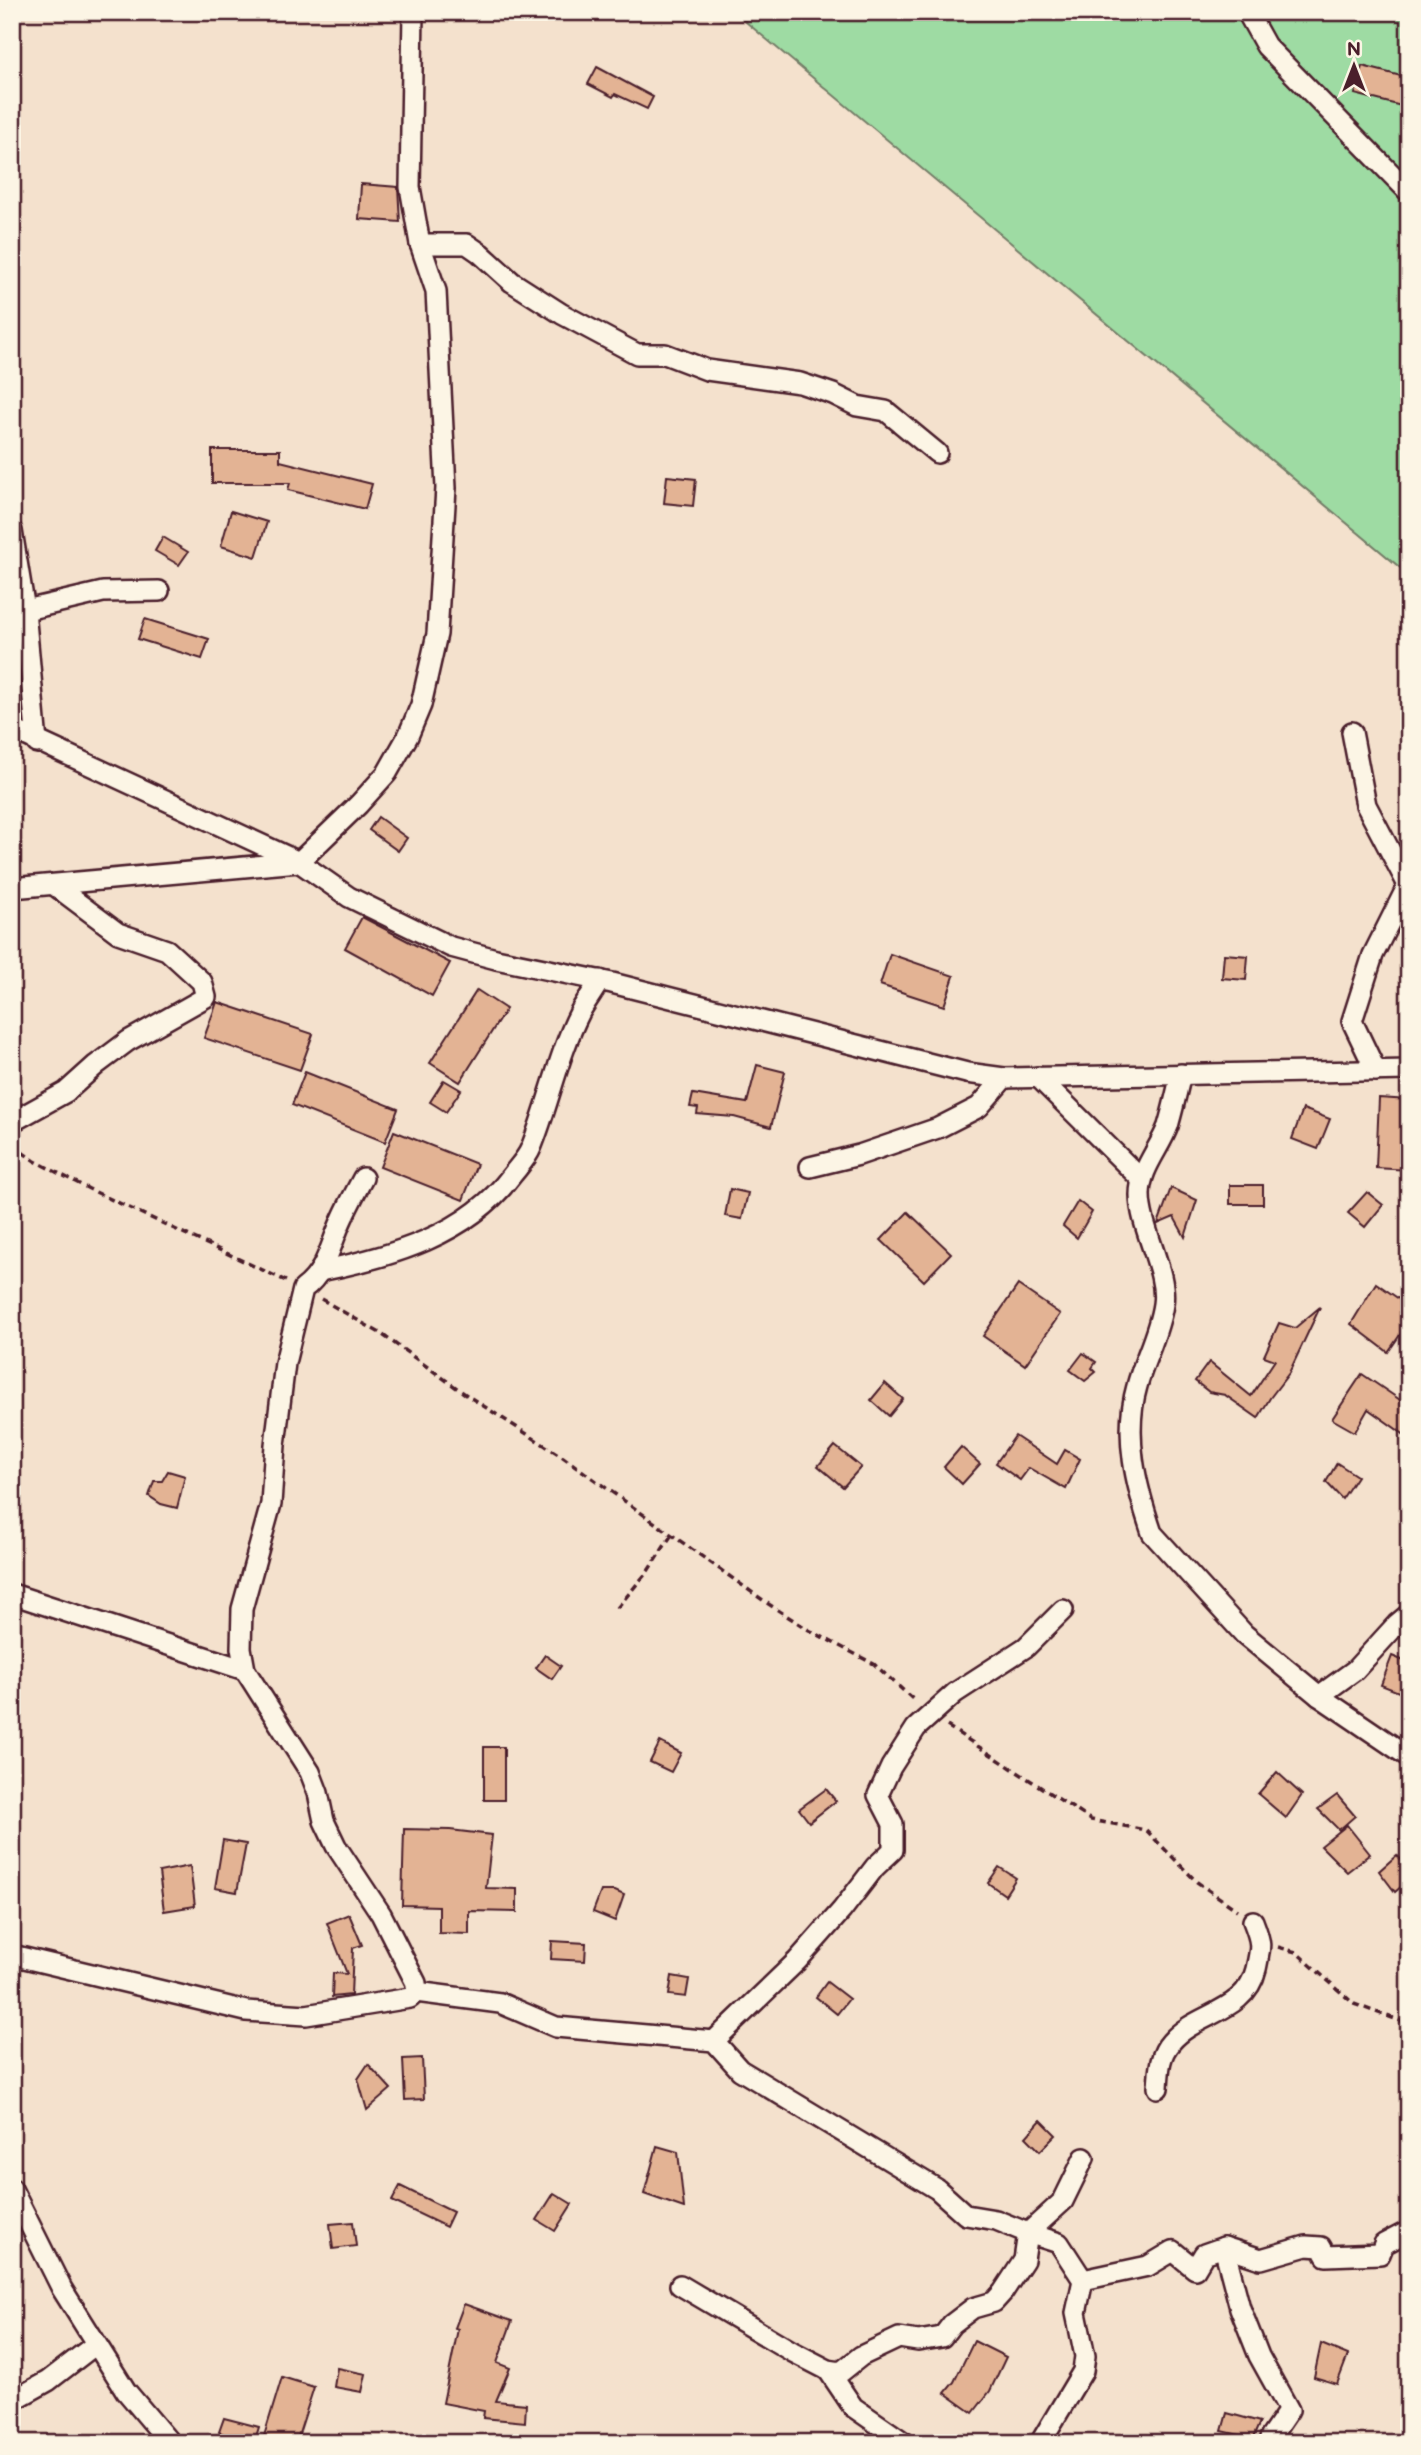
<svg xmlns="http://www.w3.org/2000/svg" width="1421" height="2455" font-family="'Balsamiq Sans',sans-serif">
<style>
.green{fill:#9edba3;stroke:#747d67;stroke-width:2}
.building{fill:#e3b394;stroke:#4a1f2b;stroke-width:2}
.lines{fill:none;stroke-linecap:round;stroke-linejoin:round}
.minor-casing{stroke:#4a1f2b;stroke-width:24}
.path{stroke:#4a1f2b;stroke-width:3.5;stroke-dasharray:7 5;stroke-linecap:butt}
.minor{stroke:#fcf5e5;stroke-width:19}
</style>
<rect width="100%" height="100%" fill="#f4e1cd"/>
<filter id="ink" filterUnits="userSpaceOnUse"><feTurbulence type="fractalNoise" baseFrequency=".0143" numOctaves="2"/><feDisplacementMap in="SourceGraphic" scale="14" xChannelSelector="R" yChannelSelector="G"/><feConvolveMatrix kernelMatrix="1 2 1 2 8 2 1 2 1" color-interpolation-filters="sRGB"/></filter>
<g filter="url(#ink)">
<polygon class="green" points="734,12 1409,12 1409,575"/>
<g class="building">
<polygon points="1362,66 1409,78 1409,108 1355,94"/>
<polygon points="597,67 653,97 647,109 615,94 613,97 588,84"/>
<polygon points="361,184 398,187 400,222 359,219"/>
<polygon points="212,450 280,450 280,461 372,484 365,509 288,490 290,483 212,483"/>
<polygon points="667,476 696,479 693,506 664,503"/>
<polygon points="231,511 267,522 256,557 221,546"/>
<polygon points="163,537 188,552 179,565 155,551"/>
<polygon points="145,619 209,639 202,659 138,639"/>
<polygon points="378,817 407,838 398,851 369,830"/>
<polygon points="362,917 450,963 432,996 345,948"/>
<polygon points="890,954 954,976 944,1006 880,985"/>
<polygon points="1224,954 1248,956 1246,980 1222,978"/>
<polygon points="477,990 506,1009 460,1082 430,1063"/>
<polygon points="217,1002 313,1034 300,1070 204,1038"/>
<polygon points="757,1065 785,1072 771,1127 734,1117 697,1114 698,1108 690,1107 693,1094 747,1103"/>
<polygon points="305,1072 398,1109 385,1142 292,1105"/>
<polygon points="444,1080 461,1090 446,1112 430,1102"/>
<polygon points="1379,1098 1409,1100 1409,1170 1376,1168"/>
<polygon points="1303,1109 1330,1119 1318,1149 1292,1139"/>
<polygon points="394,1131 477,1164 463,1200 380,1167"/>
<rect x="1230" y="1185" width="33" height="19"/>
<polygon points="1171,1188 1197,1200 1185,1237 1174,1217 1158,1224"/>
<polygon points="730,1189 748,1193 742,1219 725,1216"/>
<polygon points="1367,1192 1383,1205 1365,1227 1348,1213"/>
<polygon points="1078,1201 1092,1212 1077,1238 1063,1226"/>
<polygon points="908,1212 951,1253 924,1281 881,1240"/>
<polygon points="1376,1283 1409,1306 1409,1322 1388,1352 1351,1324"/>
<polygon points="1018,1285 1060,1314 1025,1365 983,1336"/>
<polygon points="1320,1307 1289,1373 1270,1398 1258,1418 1225,1395 1209,1392 1195,1381 1209,1362 1251,1396 1275,1360 1264,1356 1279,1323 1295,1328"/>
<polygon points="1083,1353 1096,1362 1092,1368 1096,1372 1085,1381 1070,1370"/>
<polygon points="1362,1374 1409,1406 1409,1438 1368,1409 1355,1432 1332,1419"/>
<polygon points="885,1383 903,1399 889,1416 871,1400"/>
<polygon points="1015,1436 1057,1464 1065,1450 1080,1459 1066,1489 1029,1468 1020,1480 996,1463"/>
<polygon points="835,1446 861,1467 843,1487 818,1466"/>
<polygon points="961,1447 980,1464 962,1484 944,1467"/>
<polygon points="1337,1463 1357,1476 1342,1499 1326,1482"/>
<polygon points="168,1471 185,1476 177,1508 161,1504 149,1496 154,1481 162,1481"/>
<polygon points="545,1655 561,1666 552,1679 536,1668"/>
<polygon points="1392,1656 1409,1663 1409,1696 1381,1685"/>
<polygon points="660,1742 681,1753 671,1772 650,1762"/>
<rect x="484" y="1747" width="20" height="53"/>
<polygon points="1277,1772 1302,1795 1286,1818 1258,1794"/>
<polygon points="826,1789 836,1801 809,1822 799,1809"/>
<polygon points="1337,1795 1355,1816 1339,1830 1318,1809"/>
<polygon points="1347,1825 1370,1854 1347,1872 1321,1846"/>
<polygon points="404,1829 450,1830 492,1835 486,1888 517,1889 517,1912 469,1911 469,1934 439,1933 439,1906 402,1905"/>
<polygon points="223,1840 246,1844 237,1892 215,1888"/>
<polygon points="1397,1855 1409,1869 1409,1880 1395,1892 1379,1871"/>
<polygon points="190,1866 195,1906 164,1911 159,1872"/>
<polygon points="999,1867 1016,1878 1005,1895 988,1883"/>
<polygon points="601,1891 615,1891 624,1895 615,1921 593,1912"/>
<polygon points="349,1914 362,1945 353,1948 351,1995 332,1997 333,1973 347,1974 327,1923"/>
<polygon points="552,1941 586,1943 585,1961 551,1959"/>
<polygon points="672,1976 689,1979 686,1997 669,1995"/>
<polygon points="827,1982 849,1999 837,2014 816,1997"/>
<polygon points="422,2058 424,2099 405,2100 403,2059"/>
<polygon points="368,2064 391,2089 367,2110 358,2079"/>
<polygon points="1041,2120 1056,2135 1040,2151 1026,2137"/>
<polygon points="657,2146 678,2152 684,2208 644,2194"/>
<polygon points="400,2186 453,2212 446,2227 392,2201"/>
<polygon points="554,2193 572,2204 555,2231 537,2220"/>
<polygon points="353,2222 356,2246 333,2249 330,2224"/>
<polygon points="464,2304 512,2321 497,2363 510,2368 496,2401 526,2404 525,2422 483,2418 484,2411 443,2403 458,2329 455,2328"/>
<polygon points="974,2341 1006,2357 990,2391 973,2413 945,2393 954,2382"/>
<polygon points="1321,2344 1348,2355 1337,2384 1314,2377"/>
<polygon points="337,2368 366,2374 362,2392 334,2387"/>
<polygon points="282,2377 314,2387 296,2443 284,2443 264,2436"/>
<polygon points="1227,2413 1260,2422 1253,2438 1222,2431"/>
<polygon points="224,2418 259,2427 254,2443 245,2443 219,2432"/>
</g>
<g class="lines">
<g class="minor-casing">
<g id="minor">
<polyline points="1247,12 1266,46 1409,192"/>
<polyline points="420,244 467,244 480,253 512,282 562,314 637,354 665,354 707,370 800,383 833,394 857,406 886,411 937,453"/>
<polyline points="12,531 25,610 37,743"/>
<polyline points="13,613 103,592 159,591"/>
<polyline points="12,729 299,862 349,897 451,947 496,959 612,983 967,1073 1004,1078 1409,1070"/>
<polyline points="1352,732 1366,805 1408,885 1373,955 1352,1021 1376,1071"/>
<polyline points="12,888 299,862 359,804 387,773 408,736 421,705 437,634 446,488 436,291 420,244 410,187 413,12"/>
<path d="M 1181,1074 C 1177,1091 1173,1109 1168,1126 C 1159,1150 1140,1169 1140,1195 C 1140,1229 1168,1272 1163,1304 C 1159,1333 1144,1359 1137,1386 C 1123,1435 1136,1486 1152,1533 L 1244,1634 L 1319,1696 L 1409,1757"/>
<polyline points="1038,1077 1141,1179"/>
<polyline points="12,1122 66,1092 96,1065 128,1041 206,997 202,982 167,950 118,933 54,885"/>
<polyline points="810,1167 859,1155 938,1128 979,1107 1004,1078"/>
<path d="M 320,1271 C 391,1257 468,1235 512,1175 C 519,1166 527,1158 531,1148 C 549,1104 558,1055 580,1012 C 586,1001 594,991 600,980"/>
<polyline points="12,1594 245,1670"/>
<polyline points="1319,1696 1355,1670 1397,1624 1409,1614"/>
<path d="M 12,1955 L 246,2011 L 306,2015 L 410,1998 L 416,1992 L 416,1983 L 381,1914 L 336,1846 L 324,1821 L 318,1793 L 310,1772 L 245,1670 L 241,1648 L 242,1609 L 271,1504 L 275,1445 L 285,1363 L 303,1289 C 327,1272 331,1242 343,1217 C 349,1204 356,1191 363,1178"/>
<polyline points="416,1992 500,2003 556,2027 714,2041 740,2070 937,2189 966,2215 996,2220 1028,2233 1063,2201 1084,2158"/>
<polyline points="714,2041 797,1961 842,1910 875,1867 893,1850 893,1824 878,1795 891,1767 916,1728 955,1693 1026,1647 1063,1610"/>
<path d="M 1158,2088 C 1159,2072 1159,2055 1171,2042 C 1196,2012 1246,2013 1256,1969 C 1261,1946 1262,1944 1253,1921"/>
<polyline points="12,2189 62,2289 126,2391 170,2443"/>
<polyline points="1224,2247 1261,2259 1306,2246 1321,2247 1326,2256 1380,2254 1384,2244 1409,2231"/>
<polyline points="1083,2280 1148,2266 1173,2251 1195,2269 1204,2254 1224,2247 1240,2308 1259,2356 1289,2410 1270,2438 1270,2443"/>
<polyline points="680,2285 793,2352 828,2370 841,2372 861,2356 899,2338 918,2341 942,2337 952,2324 973,2308 994,2302 1003,2292 1024,2260 1028,2233 1059,2243 1083,2280 1076,2313 1085,2356 1083,2371 1040,2443"/>
<polyline points="828,2370 853,2407 905,2443"/>
<polyline points="12,2401 48,2381 96,2344"/>
</g>
</g>
<g class="path">
<polyline points="12,1145 35,1161 89,1189 286,1281"/>
<polyline points="321,1299 380,1333 468,1396 563,1457 767,1603 809,1630 874,1664 916,1702"/>
<polyline points="617,1608 648,1571 671,1536"/>
<polyline points="947,1726 1091,1820 1146,1830 1197,1882 1237,1910"/>
<polyline points="1278,1947 1296,1952 1354,2004 1409,2024"/>
</g>
<use href="#minor" class="minor"/>
</g>
</g>
<rect width="1421" height="2455" fill="none" stroke="#fcf5e5" stroke-width="42"/>
<rect x="21" y="21" width="1379" height="2413" fill="none" stroke="#4a1f2b" stroke-width="2.5" filter="url(#ink)"/>
<g transform="translate(1354 66)" stroke="#fcf5e5" stroke-width="5" paint-order="stroke">
<path d="M0-5L12 26L0 18L-12 26Z" fill="#4a1f2b"/>
<text y="-10" font-size="19" font-weight="bold" text-anchor="middle" fill="#4a1f2b">N</text>
</g>
</svg>
